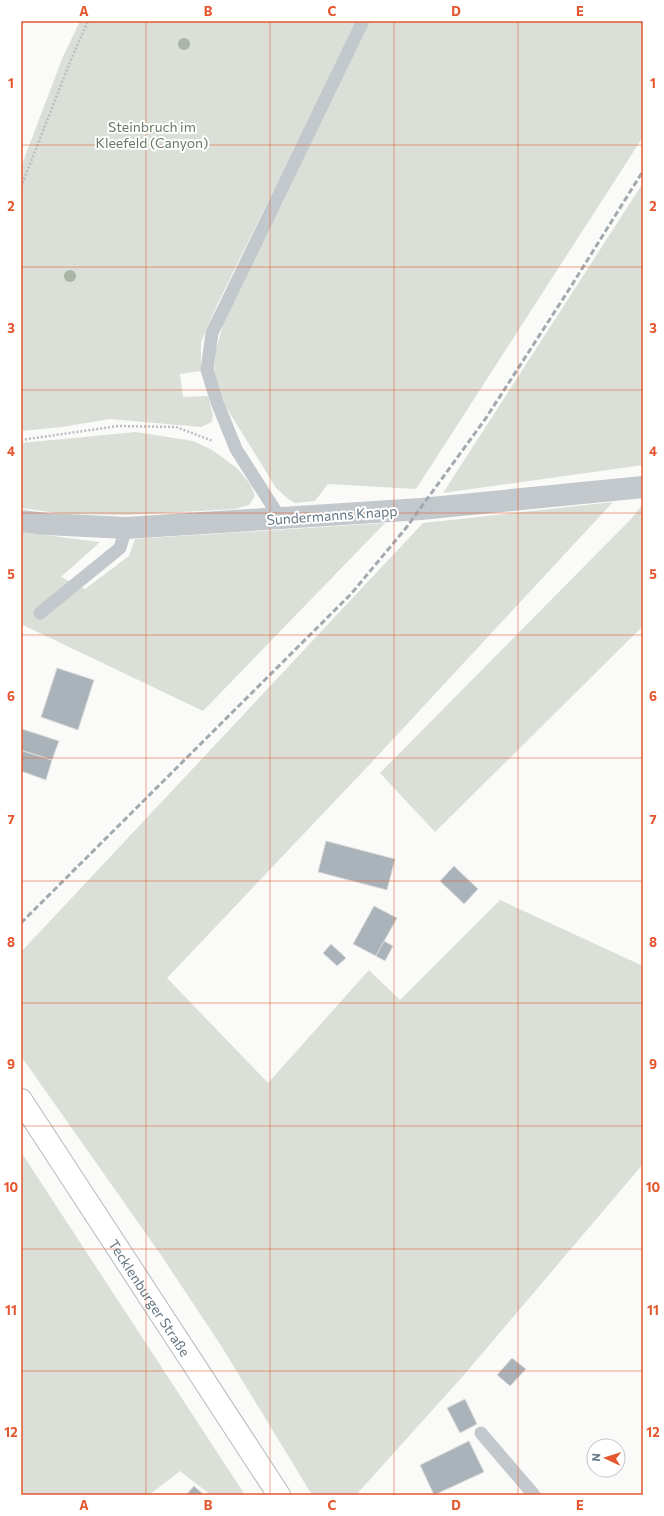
<svg xmlns="http://www.w3.org/2000/svg" width="664" height="1516" font-family="Commissioner,sans-serif">
<style>
.green{fill:#dadfd7}
.building{fill:#aab3b9;stroke:#dcdcda}
.lines{fill:none;stroke-linecap:round;stroke-linejoin:round}
.secondary-casing{stroke:#b3babf;stroke-width:24}
.path{stroke:#bbbfc2;stroke-width:2.5;stroke-dasharray:2 2;stroke-linecap:butt}
.lane{stroke:#c3c8cc;stroke-width:13}
.street{stroke:#c3c8cc;stroke-width:22}
.secondary{stroke:#fff;stroke-width:22}
.rail{stroke:#a2aab0;stroke-width:3;stroke-dasharray:6 3;stroke-linecap:butt}
.tree{fill:#aab4a7}
.grid{fill:none;stroke:#e4572e;stroke-width:1;stroke-opacity:0.55}
.labels{text-anchor:middle;dominant-baseline:central;stroke-width:4;stroke-linejoin:round;paint-order:stroke}
.park-label{font-size:14px;fill:#687a64;stroke:#fff}
.street-label{font-size:14px;fill:#657683;stroke:#fff}
.neatline{fill:none;stroke:#e4572e;stroke-width:1.5}
.grid-label{font-size:13px;text-anchor:middle;font-weight:bold;fill:#e4572e}
</style>
<rect width="100%" height="100%" fill="#fafaf8"/>
<g class="green">
<polygon points="80,21 357,21 218,303 201,342 201,371 180,374 183,397 208,396 213,415 212,422 201,427 110,419 62,427 21,431 21,167 62,59"/>
<polygon points="367,21 643,21 643,137 416,489 328,484 315,501 295,503 288,499 276,488 226,407 214,373 216,350 224,321"/>
<polygon points="643,183 643,465 443,493"/>
<polygon points="136,432 193,441 212,450 237,468 250,484 255,496 249,505 235,509 129,515 64,514 21,508 21,443"/>
<polygon points="613,502 371,763 167,978 268,1083 369,970 400,1000 500,900 643,966 643,1164 463,1376 356,1495 312,1495 220,1344 161,1255 21,1056 21,952 423,523"/>
<polygon points="643,504 643,626 435,832 380,773 631,519"/>
<polygon points="385,523 203,711 21,624 21,532 100,542 61,577 85,589 129,556 135,539"/>
<polygon points="21,1152 245,1495 211,1495 180,1471 149,1495 21,1495"/>
</g>
<g class="building">
<polygon points="57,668 94,680 78,730 41,717"/>
<polygon points="22,729 59,741 52,760 21,750"/>
<polygon points="23,751 52,760 46,780 21,771 21,755"/>
<polygon points="326,841 395,859 387,890 318,872"/>
<polygon points="454,866 478,889 464,904 440,881"/>
<polygon points="374,906 397,918 376,956 353,944"/>
<polygon points="384,941 393,946 385,961 376,956"/>
<polygon points="331,944 346,958 337,966 323,953"/>
<polygon points="512,1358 526,1369 510,1386 497,1375"/>
<polygon points="465,1399 477,1424 460,1433 447,1408"/>
<polygon points="469,1441 484,1472 434,1495 420,1465"/>
<polygon points="194,1486 204,1495 186,1495"/>
</g>
<g class="lines">
<g class="secondary-casing">
<g id="secondary">
<path id="s1" d="M 21,1100 L 279,1495"/>
</g>
</g>
<g class="path">
<polyline points="21,187 70,62 88,21"/>
<polyline points="21,440 118,426 176,427 213,441"/>
</g>
<g class="lane">
<polyline points="280,518 236,449 217,402 207,370 212,333 363,21"/>
<polyline points="40,613 120,548 126,528"/>
<polyline points="481,1433 534,1495"/>
</g>
<polyline class="street" points="21,521 46,524 126,528 421,509 643,487"/>
<use href="#secondary" class="secondary"/>
<polyline class="rail" points="21,923 351,594 406,528 486,418 570,288 643,171"/>
</g>
<g class="tree">
<circle cx="184" cy="44" r="6"/>
<circle cx="70" cy="276" r="6"/>
</g>
<path class="grid" d="M 146,21 L 146,1495M 270,21 L 270,1495M 394,21 L 394,1495M 518,21 L 518,1495M 21,145 L 643,145M 21,267 L 643,267M 21,390 L 643,390M 21,513 L 643,513M 21,635 L 643,635M 21,758 L 643,758M 21,881 L 643,881M 21,1003 L 643,1003M 21,1126 L 643,1126M 21,1249 L 643,1249M 21,1371 L 643,1371"/>
<g class="labels">
<g class="park-label">
<text x="152" y="126">Steinbruch im<tspan x="152" dy="16">Kleefeld (Canyon)</tspan></text>
</g>
<g class="street-label">
<text transform="translate(332 515) rotate(-4)">Sundermanns Knapp</text>
<text stroke="none"><textPath href="#s1" startOffset="236">Tecklenburger Straße</textPath></text>
</g>
</g>
<rect width="664" height="1516" fill="none" stroke="#ffffff" stroke-width="44"/>
<g transform="translate(606 1458) rotate(274)"><circle r="19" fill="#ffffff" stroke="#c1c8cd"/>
<path d="M0-3L7 15L0 10L-7 15Z" fill="#e4572e"/>
<text y="-6" font-size="11" font-weight="bold" text-anchor="middle" fill="#657683">N</text>
</g>
<rect x="22" y="22" width="620" height="1472" class="neatline"/>
<g class="grid-label">
<text x="84" y="16">A</text>
<text x="208" y="16">B</text>
<text x="332" y="16">C</text>
<text x="456" y="16">D</text>
<text x="580" y="16">E</text>
<text x="11" y="88">1</text>
<text x="653" y="88">1</text>
<text x="11" y="211">2</text>
<text x="653" y="211">2</text>
<text x="11" y="333">3</text>
<text x="653" y="333">3</text>
<text x="11" y="456">4</text>
<text x="653" y="456">4</text>
<text x="11" y="579">5</text>
<text x="653" y="579">5</text>
<text x="11" y="701">6</text>
<text x="653" y="701">6</text>
<text x="11" y="824">7</text>
<text x="653" y="824">7</text>
<text x="11" y="947">8</text>
<text x="653" y="947">8</text>
<text x="11" y="1069">9</text>
<text x="653" y="1069">9</text>
<text x="11" y="1192">10</text>
<text x="653" y="1192">10</text>
<text x="11" y="1315">11</text>
<text x="653" y="1315">11</text>
<text x="11" y="1437">12</text>
<text x="653" y="1437">12</text>
<text x="84" y="1510">A</text>
<text x="208" y="1510">B</text>
<text x="332" y="1510">C</text>
<text x="456" y="1510">D</text>
<text x="580" y="1510">E</text>
</g>
</svg>
